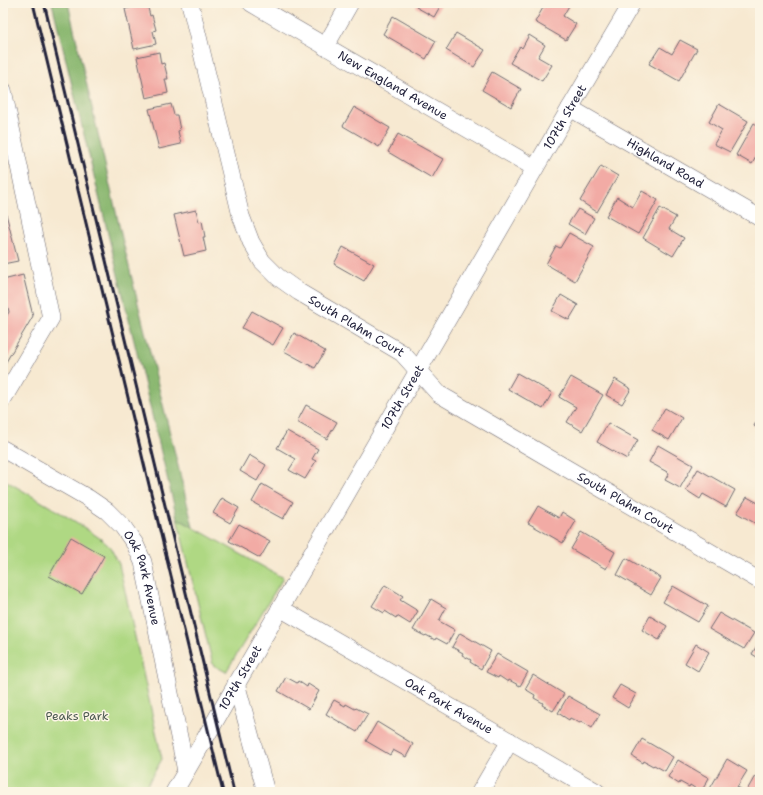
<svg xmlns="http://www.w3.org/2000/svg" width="763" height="795" font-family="'Shantell Sans',sans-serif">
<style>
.green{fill:#afd883;stroke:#687d5f}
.forest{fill:#8bb871;stroke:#566d56}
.building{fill:#f2aba5}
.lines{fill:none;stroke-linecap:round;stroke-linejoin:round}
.minor-casing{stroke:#6d6870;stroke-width:18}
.minor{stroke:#fff;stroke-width:17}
.rail{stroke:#22223b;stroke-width:3}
.labels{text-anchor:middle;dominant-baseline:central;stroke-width:3;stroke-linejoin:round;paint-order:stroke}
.street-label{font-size:12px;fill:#22223b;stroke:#fcf5e5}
.park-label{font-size:12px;fill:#4c5951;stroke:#fcf5e5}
</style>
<rect width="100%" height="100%" fill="#fcf5e5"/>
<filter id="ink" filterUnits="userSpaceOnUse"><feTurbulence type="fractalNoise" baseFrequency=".025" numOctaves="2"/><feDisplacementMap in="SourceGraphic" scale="8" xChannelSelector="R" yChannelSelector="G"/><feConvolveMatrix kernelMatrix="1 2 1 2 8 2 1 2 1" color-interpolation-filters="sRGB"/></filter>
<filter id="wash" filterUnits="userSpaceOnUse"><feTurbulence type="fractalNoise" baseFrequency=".012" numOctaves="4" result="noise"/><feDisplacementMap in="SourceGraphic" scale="16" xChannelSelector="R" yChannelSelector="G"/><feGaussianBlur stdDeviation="0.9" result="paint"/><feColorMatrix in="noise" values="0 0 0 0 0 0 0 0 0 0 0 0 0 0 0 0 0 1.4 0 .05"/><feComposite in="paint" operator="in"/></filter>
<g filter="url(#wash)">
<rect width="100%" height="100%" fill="#f7e9d1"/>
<g class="green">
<polygon points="3,479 76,522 101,539 110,547 119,564 162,759 143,792 3,792"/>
<polygon points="177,518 283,578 226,672 213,665"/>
</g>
<polygon class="forest" points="52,3 68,3 122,238 193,527 177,518"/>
<g id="blocks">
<g class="building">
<polygon points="418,3 442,3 434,17 416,7"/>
<polygon points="548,3 568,3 570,4 563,16 576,24 566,40 535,22 544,6 546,7"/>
<polygon points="147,4 150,16 152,15 156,30 153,31 156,44 134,49 125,9"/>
<polygon points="393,16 436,41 426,59 383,34"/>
<polygon points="456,33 485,50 474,67 446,50"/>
<polygon points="529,35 545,45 538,57 552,65 542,81 510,63 520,46 522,48"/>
<polygon points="680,40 697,49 679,81 649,64 660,47 672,54"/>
<polygon points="159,52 161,64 164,63 168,79 165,79 168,93 146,98 137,57"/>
<polygon points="492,72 521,89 511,107 482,90"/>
<polygon points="171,104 174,115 177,115 180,130 178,131 181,144 159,149 149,109"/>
<polygon points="719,104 748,121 730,152 714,144 722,130 709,122"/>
<polygon points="354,107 390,128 379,147 343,126"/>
<polygon points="754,123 760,127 760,150 752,164 736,155"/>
<polygon points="398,134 443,159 432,178 388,152"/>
<polygon points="601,166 618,176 597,212 580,201"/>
<polygon points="642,191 658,200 638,234 606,216 617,197 633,207"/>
<polygon points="3,202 18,261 3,264"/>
<polygon points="660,208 676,217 669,229 684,238 673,256 643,238"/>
<polygon points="578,209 594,218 585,234 568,224"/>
<polygon points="196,210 199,222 202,221 205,237 203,237 206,251 184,256 174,215"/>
<polygon points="569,233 594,247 575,281 546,264 556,246 560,248"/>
<polygon points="343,247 374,264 364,281 334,264"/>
<polygon points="23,275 33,316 3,367 3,322 9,312 7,303 3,304 3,280"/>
<polygon points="561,295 578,305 569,320 552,311"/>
<polygon points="252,311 283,328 273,345 242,328"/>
<polygon points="294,333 325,351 315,368 284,351"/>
<polygon points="517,373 552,393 543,409 508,389"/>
<polygon points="571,377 603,395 582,431 567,422 576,407 559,397"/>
<polygon points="615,379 631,389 622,404 606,395"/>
<polygon points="306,405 337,422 327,439 297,422"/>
<polygon points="665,408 682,418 669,440 652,430"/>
<polygon points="760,415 760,430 754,426"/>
<polygon points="608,423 638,440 627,459 597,442"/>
<polygon points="287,431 318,449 312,459 316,461 305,479 289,470 296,459 277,448"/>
<polygon points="658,445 693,465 680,488 665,480 669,473 649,462"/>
<polygon points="249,455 266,465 257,481 240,471"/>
<polygon points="698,469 735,490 726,507 703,494 700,499 686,490"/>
<polygon points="262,484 293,502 283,519 252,502"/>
<polygon points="747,497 760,504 760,526 737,513"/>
<polygon points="222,498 239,508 230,523 213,513"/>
<polygon points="538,506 559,518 562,512 576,521 563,543 528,523"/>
<polygon points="239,524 270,541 260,558 229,541"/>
<polygon points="581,532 615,552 606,569 571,549"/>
<polygon points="71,537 104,556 82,594 49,576"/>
<polygon points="626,558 661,578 651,595 617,575"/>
<polygon points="385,585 403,596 400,600 418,611 410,624 397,616 396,618 385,611 384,613 372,606"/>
<polygon points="673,586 708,606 698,622 663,602"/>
<polygon points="431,599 446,608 439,621 455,630 447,644 436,638 435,640 426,635 425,636 413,630"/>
<polygon points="719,613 754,633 744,649 709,629"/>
<polygon points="650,616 667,626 659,640 642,630"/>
<polygon points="460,633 491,651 481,669 470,662 471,660 462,655 463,653 452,647"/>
<polygon points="760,640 760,659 752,654"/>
<polygon points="696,644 709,652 698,671 685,663"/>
<polygon points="497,654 528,672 520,686 509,680 508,682 499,676 498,678 486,672"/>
<polygon points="533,675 564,694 553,711 542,705 543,703 534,698 535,695 525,689"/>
<polygon points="286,677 297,683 298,681 307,687 308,684 319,691 309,709 278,691"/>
<polygon points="620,685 636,694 628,708 612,698"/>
<polygon points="568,696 600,714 592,728 581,721 580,723 570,718 569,720 558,713"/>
<polygon points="334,700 345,706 346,704 355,709 356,708 368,714 357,732 326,714"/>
<polygon points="377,722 413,744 406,757 393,750 390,755 366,741"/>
<polygon points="642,739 673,757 665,771 654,765 653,766 644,761 643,763 632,756"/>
<polygon points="727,759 747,771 737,787 741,789 739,792 708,792"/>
<polygon points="678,760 709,778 701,792 690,785 689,787 680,782 679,784 668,777"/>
<polygon points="755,776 760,778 760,792 746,792"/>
</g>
</g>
</g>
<g filter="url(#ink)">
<use href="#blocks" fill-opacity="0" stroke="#6d6870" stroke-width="1"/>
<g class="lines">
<g class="minor-casing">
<g id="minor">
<path id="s1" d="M 190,3 L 241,216 L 251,242 L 262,261 L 278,277 L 299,292 L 402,353 L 439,394 L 760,581"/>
<path id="s2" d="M 251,3 L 535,168"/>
<polyline points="325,47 350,3"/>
<polyline points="3,90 51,318 3,399"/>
<path id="s3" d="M 570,108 L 760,218"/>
<path id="s4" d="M 3,449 L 88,498 L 107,511 L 123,527 L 135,544 L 143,562 L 186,771"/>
<path id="s5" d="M 280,608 L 597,792"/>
<polyline points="236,683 266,792"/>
<path id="s6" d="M 174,792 L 570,108 L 632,3"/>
<polyline points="480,792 510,741"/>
</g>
</g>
<use href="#minor" class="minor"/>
<g class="rail">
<polyline points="33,3 223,792"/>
<polyline points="44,3 234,792"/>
</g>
</g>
</g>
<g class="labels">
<g class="street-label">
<text stroke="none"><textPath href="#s2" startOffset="164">New England Avenue</textPath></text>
<text stroke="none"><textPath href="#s6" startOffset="780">107th Street</textPath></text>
<text stroke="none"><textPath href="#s3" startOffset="110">Highland Road</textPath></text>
<text stroke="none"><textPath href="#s1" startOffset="384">South Plahm Court</textPath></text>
<text stroke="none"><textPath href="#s6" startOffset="456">107th Street</textPath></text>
<text stroke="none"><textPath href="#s1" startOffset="708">South Plahm Court</textPath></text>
<text stroke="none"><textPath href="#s4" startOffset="199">Oak Park Avenue</textPath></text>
<text stroke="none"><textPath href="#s6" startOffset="132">107th Street</textPath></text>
<text stroke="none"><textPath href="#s5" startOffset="195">Oak Park Avenue</textPath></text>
</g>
<g class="park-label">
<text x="77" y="716">Peaks Park</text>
</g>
</g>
<rect width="763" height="795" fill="none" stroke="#fcf5e5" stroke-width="16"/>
</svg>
